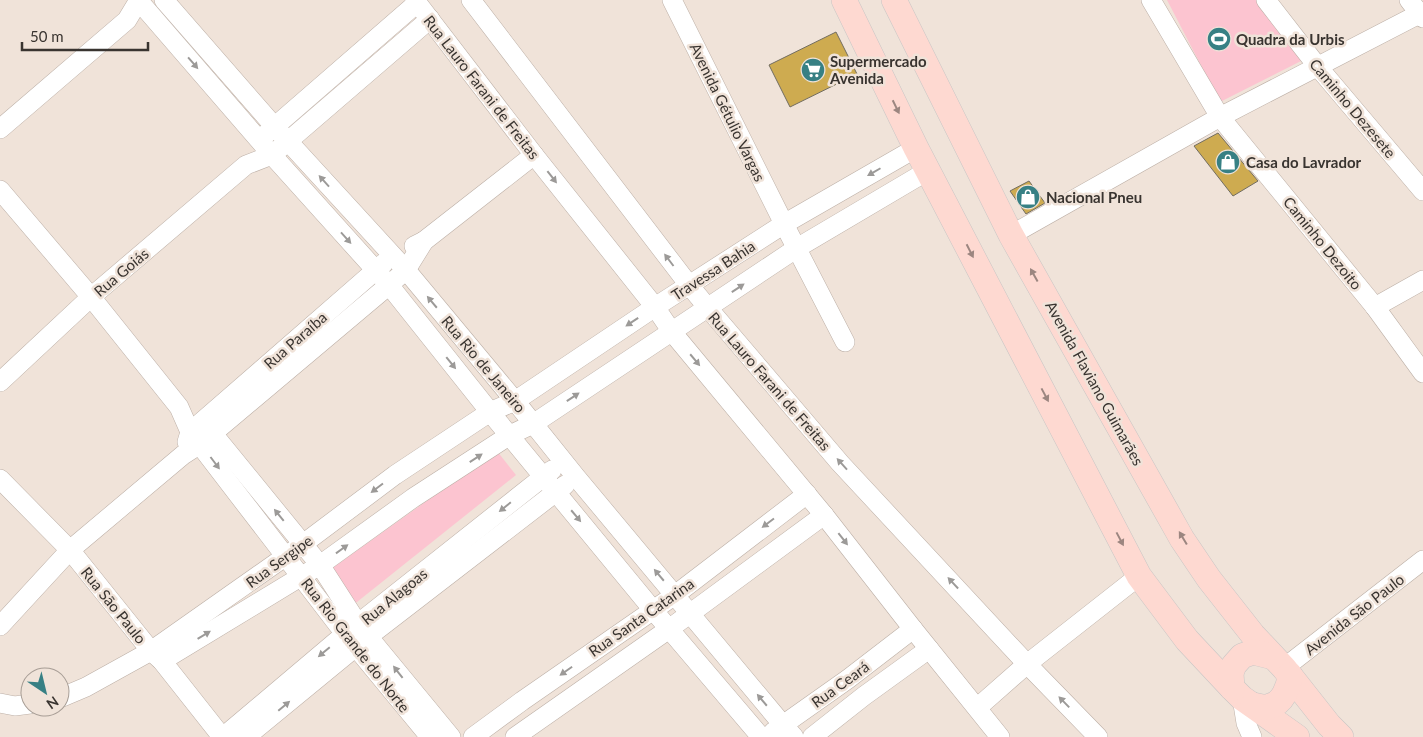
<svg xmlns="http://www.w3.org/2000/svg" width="1423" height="737" font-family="Lato,sans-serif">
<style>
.green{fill:#fcc4d0}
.building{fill:#ceab50;stroke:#726d61}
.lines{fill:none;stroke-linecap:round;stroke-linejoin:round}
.minor-casing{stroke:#bcafa6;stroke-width:20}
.major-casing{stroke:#c8c6c5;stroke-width:26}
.minor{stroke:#fff;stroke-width:19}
.major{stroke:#fed9d1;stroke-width:25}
.oneway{fill:#9c9a98}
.oneway2{fill:#9c8680}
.labels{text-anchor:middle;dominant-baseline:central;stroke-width:5;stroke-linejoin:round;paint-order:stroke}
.poi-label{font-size:15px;font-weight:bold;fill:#393430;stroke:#f0e3d9;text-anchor:start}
.street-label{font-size:15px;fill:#393430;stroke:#f0e3d9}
</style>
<rect width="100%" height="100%" fill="#f0e3d9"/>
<g class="green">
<polygon points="1167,0 1258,0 1303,60 1220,102"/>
<polygon points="497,451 516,475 352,606 328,571"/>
</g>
<g class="building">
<polygon points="836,32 857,74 790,107 769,65"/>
<polygon points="1218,133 1258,181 1233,196 1194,146"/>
<polygon points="1029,181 1045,203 1026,214 1010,191"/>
</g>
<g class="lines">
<g class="minor-casing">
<g id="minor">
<polyline points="138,0 272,155 389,285 490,412 653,610 761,737"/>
<polyline points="164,0 274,126 406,270 515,401 576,477 783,725 794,737"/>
<polyline points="415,0 534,155 655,307 672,332 824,515 913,629 1000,737"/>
<polyline points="471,0 689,285 708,308 840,463 1027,664 1098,737"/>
<polyline points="672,0 784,224 845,342"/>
<polyline points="1151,0 1220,117 1375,307 1423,373"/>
<polyline points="1266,0 1318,67 1423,191"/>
<polyline points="1409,0 1423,18"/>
<polyline points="0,129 127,20 139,0"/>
<polyline points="265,135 417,3"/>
<polyline points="0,190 91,297 179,407 190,432 345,634 430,737"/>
<polyline points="1011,235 1220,117 1423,12"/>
<polyline points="414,246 424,241 534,155"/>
<polyline points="1375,307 1423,280"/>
<polyline points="0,382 91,297 246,165 272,155 430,19"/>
<polyline points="205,424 320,565 358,624 451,737"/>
<polyline points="187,442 190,432 384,263"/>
<polyline points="0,479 70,550 151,651 162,661 222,737"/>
<polyline points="0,626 70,550 183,455 200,444 389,285 406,270 424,241"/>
<polyline points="162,661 320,565 413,498 510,435 533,424 797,248 929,170"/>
<polyline points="1284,668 1423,560"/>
<polyline points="60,698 86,687 151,651 303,544 395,475 490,412 515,401 655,307 784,224 916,148"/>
<polyline points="1242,698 1246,723 1252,737"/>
<polyline points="0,703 15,706 30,704"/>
<polyline points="977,708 1027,664 1139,576"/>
<polyline points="773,732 848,679 913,629"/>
<polyline points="223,737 345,634 552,470"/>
<polyline points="246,737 369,636 565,485"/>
<polyline points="473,737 522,701 675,595 807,494"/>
<polyline points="515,737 669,629 824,515"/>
<polyline points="812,737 864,696 929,649"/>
</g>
</g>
<g class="major-casing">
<g id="major">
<polyline points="844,0 916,148 1139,576 1187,640 1232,688 1242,698 1297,737"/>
<polyline points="894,0 1011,235 1182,539 1209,579 1253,635 1284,668 1329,725 1341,737"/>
<polyline points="1232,688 1231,673 1234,665 1242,656 1253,652 1273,657"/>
<path d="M 1253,705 C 1258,706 1265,708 1270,706 C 1283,703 1289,687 1290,675"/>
</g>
</g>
<use href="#minor" class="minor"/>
<use href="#major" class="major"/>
</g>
<defs><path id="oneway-solid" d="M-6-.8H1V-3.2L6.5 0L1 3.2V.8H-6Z" transform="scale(1.25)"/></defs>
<g class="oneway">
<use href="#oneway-solid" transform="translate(193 63) rotate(49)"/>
<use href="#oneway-solid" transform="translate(874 172) rotate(150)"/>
<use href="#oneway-solid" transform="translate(552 177) rotate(52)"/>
<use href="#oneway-solid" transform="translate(324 181) rotate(-132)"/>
<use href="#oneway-solid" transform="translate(346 238) rotate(48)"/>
<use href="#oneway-solid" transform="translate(669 260) rotate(-127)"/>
<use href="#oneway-solid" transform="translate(738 288) rotate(-34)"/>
<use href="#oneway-solid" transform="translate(432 302) rotate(-130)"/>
<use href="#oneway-solid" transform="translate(632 322) rotate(146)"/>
<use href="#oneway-solid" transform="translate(695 360) rotate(50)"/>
<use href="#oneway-solid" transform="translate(451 363) rotate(51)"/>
<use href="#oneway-solid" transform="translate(573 397) rotate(-34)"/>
<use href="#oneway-solid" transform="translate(476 458) rotate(-33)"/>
<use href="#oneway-solid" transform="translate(215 463) rotate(53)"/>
<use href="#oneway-solid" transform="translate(842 464) rotate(-132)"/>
<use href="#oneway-solid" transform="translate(377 488) rotate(143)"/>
<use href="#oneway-solid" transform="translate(505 507) rotate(141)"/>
<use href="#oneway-solid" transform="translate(279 515) rotate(-129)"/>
<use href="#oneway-solid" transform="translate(576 516) rotate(50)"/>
<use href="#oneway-solid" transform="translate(768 523) rotate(143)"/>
<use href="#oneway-solid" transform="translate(843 539) rotate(52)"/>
<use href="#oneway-solid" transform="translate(342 549) rotate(-36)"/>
<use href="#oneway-solid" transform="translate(659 575) rotate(-130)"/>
<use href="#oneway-solid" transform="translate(953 583) rotate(-133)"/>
<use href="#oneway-solid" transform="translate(204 635) rotate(-31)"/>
<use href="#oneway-solid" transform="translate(324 652) rotate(140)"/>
<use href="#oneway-solid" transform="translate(566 671) rotate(145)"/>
<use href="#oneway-solid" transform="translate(398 672) rotate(-128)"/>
<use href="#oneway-solid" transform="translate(762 700) rotate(-130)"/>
<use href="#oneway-solid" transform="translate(1064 702) rotate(-134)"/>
<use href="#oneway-solid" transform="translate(284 706) rotate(-40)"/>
</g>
<g class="oneway2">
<use href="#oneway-solid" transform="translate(896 107) rotate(64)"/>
<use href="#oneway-solid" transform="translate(970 251) rotate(63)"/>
<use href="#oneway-solid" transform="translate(1034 275) rotate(-119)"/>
<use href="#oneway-solid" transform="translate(1045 395) rotate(62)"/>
<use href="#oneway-solid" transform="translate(1183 538) rotate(-121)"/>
<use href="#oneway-solid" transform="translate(1120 539) rotate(62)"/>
</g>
<defs>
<g id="stadium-disc" transform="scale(1.25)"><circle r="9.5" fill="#378084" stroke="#f0e3d9"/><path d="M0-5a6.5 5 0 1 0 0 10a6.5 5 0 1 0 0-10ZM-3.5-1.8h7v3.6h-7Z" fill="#fff"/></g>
<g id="supermarket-disc" transform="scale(1.25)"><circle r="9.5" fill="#378084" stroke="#f0e3d9"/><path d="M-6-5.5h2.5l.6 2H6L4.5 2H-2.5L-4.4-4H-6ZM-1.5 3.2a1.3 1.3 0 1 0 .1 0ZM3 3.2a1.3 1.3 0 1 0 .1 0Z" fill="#fff"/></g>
<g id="shop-disc" transform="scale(1.25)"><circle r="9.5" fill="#378084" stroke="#f0e3d9"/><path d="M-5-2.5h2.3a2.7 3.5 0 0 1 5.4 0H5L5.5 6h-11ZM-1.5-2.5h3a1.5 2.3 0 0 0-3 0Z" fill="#fff"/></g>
</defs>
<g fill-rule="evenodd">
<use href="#stadium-disc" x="1219" y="39"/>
<use href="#supermarket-disc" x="813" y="70"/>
<use href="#shop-disc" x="1228" y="162"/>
<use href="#shop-disc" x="1028" y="197"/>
</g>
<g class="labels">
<g class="poi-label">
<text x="1236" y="39">Quadra da Urbis</text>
<text x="830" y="61">Supermercado<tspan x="830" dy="17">Avenida</tspan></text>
<text x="1246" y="162">Casa do Lavrador</text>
<text x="1046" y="197">Nacional Pneu</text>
</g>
<g class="street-label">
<text transform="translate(482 87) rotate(52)">Rua Lauro Farani de Freitas</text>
<text transform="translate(1353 108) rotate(50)">Caminho Dezesete</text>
<text transform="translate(728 112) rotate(64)">Avenida Gétulio Vargas</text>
<text transform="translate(1323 243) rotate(51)">Caminho Dezoito</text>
<text transform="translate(713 270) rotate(-33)">Travessa Bahia</text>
<text transform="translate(121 272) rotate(-40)">Rua Goiás</text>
<text transform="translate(295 340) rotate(-41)">Rua Paraíba</text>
<text transform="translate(484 364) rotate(50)">Rua Rio de Janeiro</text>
<text transform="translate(770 381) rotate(49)">Rua Lauro Farani de Freitas</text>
<text transform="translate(1095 383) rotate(61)">Avenida Flaviano Guimarães</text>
<text transform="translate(279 561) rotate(-36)">Rua Sergipe</text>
<text transform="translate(394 596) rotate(-39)">Rua Alagoas</text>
<text transform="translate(114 605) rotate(51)">Rua São Paulo</text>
<text transform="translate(1354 614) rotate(-38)">Avenida São Paulo</text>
<text transform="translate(641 617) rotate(-35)">Rua Santa Catarina</text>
<text transform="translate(356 645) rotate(52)">Rua Rio Grande do Norte</text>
<text transform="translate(840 684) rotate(-36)">Rua Ceará</text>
</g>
</g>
<g transform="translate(45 692) rotate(145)"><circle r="24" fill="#f0e3d9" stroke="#a79d95"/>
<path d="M0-4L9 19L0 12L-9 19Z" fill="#378084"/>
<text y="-8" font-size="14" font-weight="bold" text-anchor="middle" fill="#393430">N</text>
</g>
<path d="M22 42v8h126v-8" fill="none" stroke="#393430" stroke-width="2.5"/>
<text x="30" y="42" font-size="15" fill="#393430" stroke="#f0e3d9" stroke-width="4" paint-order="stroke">50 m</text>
</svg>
